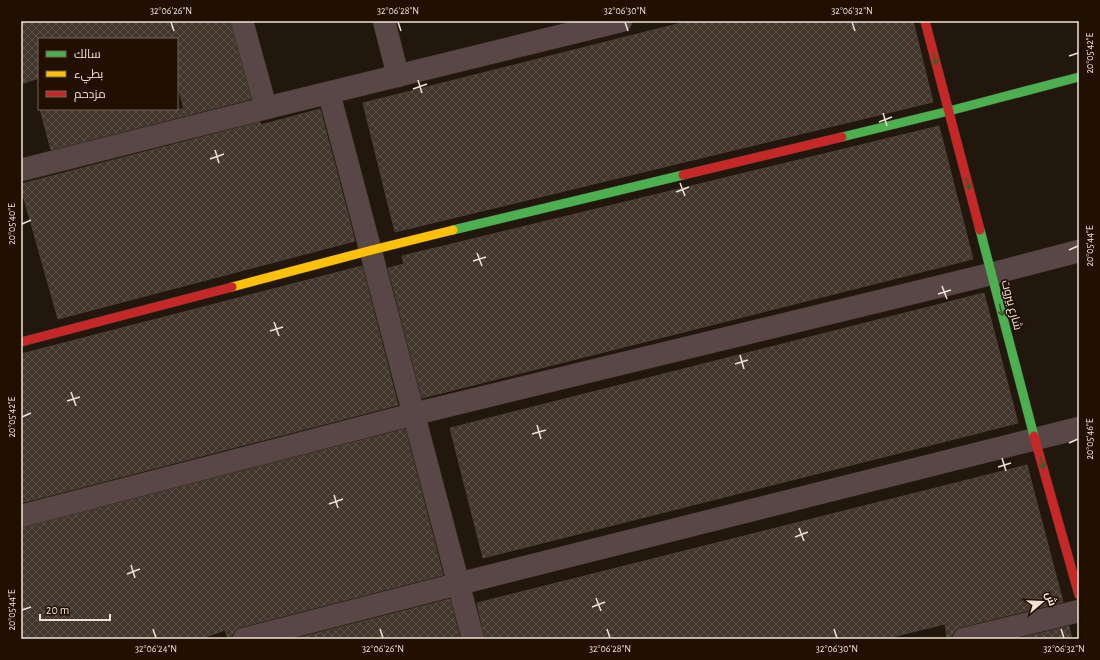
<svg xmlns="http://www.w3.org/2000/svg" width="1100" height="660" font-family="'Alegreya Sans',Cairo,sans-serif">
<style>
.building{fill:url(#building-cross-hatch);stroke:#493f36}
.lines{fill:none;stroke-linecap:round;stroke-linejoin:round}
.street-casing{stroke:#3d342a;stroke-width:23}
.fast-casing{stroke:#3d342a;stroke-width:10}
.slow-casing{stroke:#3d342a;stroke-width:10}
.jam-casing{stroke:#3d342a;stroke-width:10}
.street{stroke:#584746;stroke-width:22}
.fast{stroke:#4caf50;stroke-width:9}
.slow{stroke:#ffc107;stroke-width:9}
.jam{stroke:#c62828;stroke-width:9}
.oneway{stroke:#365f28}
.ticks{fill:none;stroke:#f0e3d6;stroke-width:1.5}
.labels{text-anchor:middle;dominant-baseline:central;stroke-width:3.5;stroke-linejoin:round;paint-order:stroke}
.street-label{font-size:12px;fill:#f0e3d6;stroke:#210f00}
.neatline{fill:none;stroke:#f0e3d6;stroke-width:1.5}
.ticks-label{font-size:10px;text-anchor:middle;fill:#f0e3d6}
</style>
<defs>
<pattern id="building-cross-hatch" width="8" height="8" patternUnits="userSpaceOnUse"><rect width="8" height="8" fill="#42362c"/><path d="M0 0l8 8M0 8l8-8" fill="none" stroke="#5e534a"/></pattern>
</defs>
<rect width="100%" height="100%" fill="#22170c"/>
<g class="building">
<polygon points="21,21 230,21 251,99 51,150 40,109 184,109 177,82 177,39 39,39 39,78 21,84"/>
<polygon points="689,21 913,21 933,102 395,232 363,103"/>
<polygon points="320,109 355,241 58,319 21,188 21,184 260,122 261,125"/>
<polygon points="939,126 973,259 422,398 388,268 404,264 402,256"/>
<polygon points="362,266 398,405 21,503 21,354"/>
<polygon points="984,293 1018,423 483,558 450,428"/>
<polygon points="405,429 443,575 241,627 235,630 232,635 232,639 228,639 225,630 200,639 21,639 21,528"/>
<polygon points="1027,465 1063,602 961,627 955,630 952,635 952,639 947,639 945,624 884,639 485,639 477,603"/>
<polygon points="450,599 460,639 294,639"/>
<polygon points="1069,626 1072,639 1017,639"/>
</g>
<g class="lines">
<g class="street-casing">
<g id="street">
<polyline points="242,21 266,108"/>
<polyline points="384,21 398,76"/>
<polyline points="329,93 473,639"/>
<polyline points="21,170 266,108 621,21"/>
<polyline points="21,516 414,414 991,274 1079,251"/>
<polyline points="244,639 458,584 1079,428"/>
<polyline points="964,639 1079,611"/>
</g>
</g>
<g class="fast-casing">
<g id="fast">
<polyline points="842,137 949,111 1079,77"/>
<polyline points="453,230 683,175"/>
<polyline points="980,230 1034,436"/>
</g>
</g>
<g class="slow-casing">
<polyline id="slow" points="232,287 372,250 453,230"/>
</g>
<g class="jam-casing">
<g id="jam">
<polyline points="925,21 980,230"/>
<polyline points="683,175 842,137"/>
<polyline points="21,342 232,287"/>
<polyline points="1034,436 1079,595"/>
</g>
</g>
<use href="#street" class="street"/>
<use href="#fast" class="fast"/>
<use href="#slow" class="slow"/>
<use href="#jam" class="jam"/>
</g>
<defs><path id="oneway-shaft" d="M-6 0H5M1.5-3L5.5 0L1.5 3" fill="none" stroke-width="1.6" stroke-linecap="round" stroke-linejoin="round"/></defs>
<g class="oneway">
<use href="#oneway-shaft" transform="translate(935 59) rotate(75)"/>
<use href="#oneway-shaft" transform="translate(968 184) rotate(75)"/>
<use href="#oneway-shaft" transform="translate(1001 310) rotate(75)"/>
<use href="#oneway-shaft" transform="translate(1042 463) rotate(74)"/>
</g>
<path class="ticks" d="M 171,22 L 174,31M 398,22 L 401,31M 625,22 L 628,31M 852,22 L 855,31M 1069,56 L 1078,53M 418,80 L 422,93M 413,89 L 427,84M 883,113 L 887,126M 879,122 L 892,117M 215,150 L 219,163M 210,159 L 224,154M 680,183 L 685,196M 676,192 L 689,187M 22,224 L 31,220M 1069,250 L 1078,246M 477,253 L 482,266M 473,261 L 486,257M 942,286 L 947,299M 938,294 L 951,290M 274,322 L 279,336M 270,331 L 283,327M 740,355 L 744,369M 735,364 L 748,360M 71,392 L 76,406M 67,401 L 80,397M 22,417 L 31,413M 537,425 L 541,439M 532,434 L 546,430M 1069,443 L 1078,439M 1002,458 L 1006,471M 998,467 L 1011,463M 334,495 L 338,508M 329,504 L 343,499M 799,528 L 804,541M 795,537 L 808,532M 131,565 L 135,578M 127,574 L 140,569M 596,598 L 601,611M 592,607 L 605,602M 22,610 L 31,607M 153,629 L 156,638M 380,629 L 383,638M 607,629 L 610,638M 834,629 L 837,638M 1061,629 L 1064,638"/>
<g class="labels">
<g class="street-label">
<text transform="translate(1012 305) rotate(75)">شارع بيروت</text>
</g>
</g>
<rect width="1100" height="660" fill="none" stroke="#210f00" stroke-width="44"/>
<rect x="38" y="38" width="140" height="72" fill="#210f00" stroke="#746456"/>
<rect x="46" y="51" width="20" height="6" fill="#4caf50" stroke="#746456"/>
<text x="74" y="58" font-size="12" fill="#f0e3d6">سالك</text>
<rect x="46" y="71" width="20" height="6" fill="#ffc107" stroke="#746456"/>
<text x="74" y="78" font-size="12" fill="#f0e3d6">بطيء</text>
<rect x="46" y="91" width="20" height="6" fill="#c62828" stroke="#746456"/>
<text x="74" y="98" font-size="12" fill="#f0e3d6">مزدحم</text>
<g transform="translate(1042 602) rotate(71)" stroke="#210f00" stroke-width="3" paint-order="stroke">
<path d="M0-3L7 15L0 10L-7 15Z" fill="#f0e3d6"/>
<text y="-6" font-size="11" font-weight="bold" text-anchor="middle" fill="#f0e3d6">ش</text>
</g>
<path d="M40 614v6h70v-6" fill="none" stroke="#f0e3d6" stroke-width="2"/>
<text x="46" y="614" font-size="12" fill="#f0e3d6" stroke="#210f00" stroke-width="3" paint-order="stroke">20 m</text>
<rect x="22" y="22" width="1056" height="616" class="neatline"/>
<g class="ticks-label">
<text x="171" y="14">32°06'26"N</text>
<text x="398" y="14">32°06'28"N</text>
<text x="625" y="14">32°06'30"N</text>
<text x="852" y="14">32°06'32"N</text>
<text transform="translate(1089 53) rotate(-90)" y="4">20°05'42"E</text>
<text transform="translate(11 224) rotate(-90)" y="4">20°05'40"E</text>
<text transform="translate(1089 246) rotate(-90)" y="4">20°05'44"E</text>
<text transform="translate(11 417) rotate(-90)" y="4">20°05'42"E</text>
<text transform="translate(1089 439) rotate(-90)" y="4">20°05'46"E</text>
<text transform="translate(11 610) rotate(-90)" y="4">20°05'44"E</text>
<text x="156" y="652">32°06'24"N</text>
<text x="383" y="652">32°06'26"N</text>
<text x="610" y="652">32°06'28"N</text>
<text x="837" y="652">32°06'30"N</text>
<text x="1064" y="652">32°06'32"N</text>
</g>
</svg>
